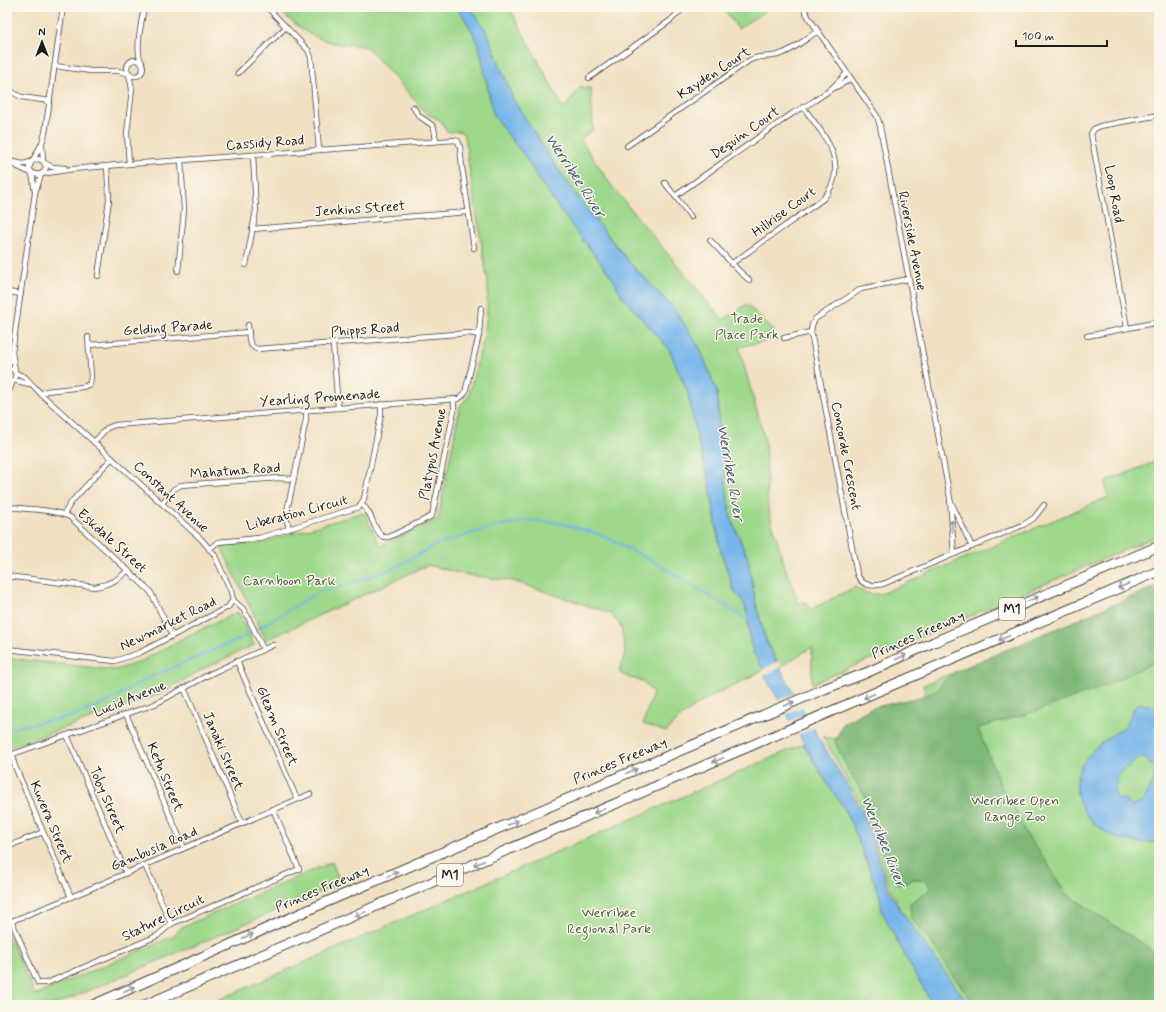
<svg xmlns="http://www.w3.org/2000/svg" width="1166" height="1012" font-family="Mynerve,sans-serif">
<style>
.green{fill:#9ed88b;stroke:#5d7a54}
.forest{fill:#7eb877;stroke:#4d6a4a}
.water{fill:#76b6ea;stroke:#496983;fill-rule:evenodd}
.pier{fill:#f1e0c2}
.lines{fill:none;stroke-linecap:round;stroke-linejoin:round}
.stream{stroke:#76b6ea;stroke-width:2}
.street-casing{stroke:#3c3935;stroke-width:6}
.highway-casing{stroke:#3c3935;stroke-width:11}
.street{stroke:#fff;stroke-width:4.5}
.highway{stroke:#fff;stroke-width:9}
.oneway{stroke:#999}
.labels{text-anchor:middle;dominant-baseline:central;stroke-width:3;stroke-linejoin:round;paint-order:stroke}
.shield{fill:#fbf7ec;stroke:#5f5e5a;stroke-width:1}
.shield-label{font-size:13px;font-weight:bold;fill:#1c1c1c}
.street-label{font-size:14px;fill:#1c1c1c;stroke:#fbf7ec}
.park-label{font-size:14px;fill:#4a5e43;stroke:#fbf7ec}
.water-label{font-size:15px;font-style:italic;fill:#405a6e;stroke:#fbf7ec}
</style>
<rect width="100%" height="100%" fill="#fbf7ec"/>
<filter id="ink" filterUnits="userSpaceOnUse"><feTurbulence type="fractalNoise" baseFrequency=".025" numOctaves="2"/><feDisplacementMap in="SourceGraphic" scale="8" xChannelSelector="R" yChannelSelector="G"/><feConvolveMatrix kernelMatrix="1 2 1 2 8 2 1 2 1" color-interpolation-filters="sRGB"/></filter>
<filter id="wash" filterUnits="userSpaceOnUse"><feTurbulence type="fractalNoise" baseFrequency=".012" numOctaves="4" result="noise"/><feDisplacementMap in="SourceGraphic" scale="16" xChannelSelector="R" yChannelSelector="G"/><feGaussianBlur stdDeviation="0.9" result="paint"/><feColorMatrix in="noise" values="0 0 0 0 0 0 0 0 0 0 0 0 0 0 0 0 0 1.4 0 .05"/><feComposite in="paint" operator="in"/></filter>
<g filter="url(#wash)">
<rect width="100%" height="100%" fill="#f1e0c2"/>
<g class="green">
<path d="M 277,7 L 455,7 L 461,13 L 473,32 L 480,50 L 493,113 L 502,127 L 524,155 L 536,175 L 563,214 L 614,280 L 622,296 L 669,349 L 688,393 L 697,438 L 709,479 L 720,548 L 734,591 L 741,598 L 744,603 L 747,613 L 750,641 L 764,670 C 730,688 691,702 666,732 L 643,724 L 653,693 L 645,683 L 621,674 L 619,671 L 625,653 L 621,626 L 610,613 L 513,581 L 467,575 L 428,565 L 266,640 L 222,549 L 224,546 L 261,543 L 361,513 L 365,514 L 380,546 L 438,519 L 460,406 L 468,397 L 484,337 L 487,311 L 488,283 L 468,161 L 466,142 L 463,133 L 459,131 L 449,132 L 445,129 L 441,121 L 426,113 L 368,48 C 360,44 349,46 340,44 C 315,40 294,26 277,7 Z"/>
<path d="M 470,7 L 509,7 L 564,109 L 581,86 L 584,88 L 591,88 L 593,130 L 580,139 L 614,189 L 723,320 L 747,304 L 772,329 L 774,340 L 739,347 L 765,440 L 768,509 L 785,567 L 799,604 L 806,602 L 810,610 L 855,587 C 864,593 872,596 883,593 L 1108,497 L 1105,482 L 1159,460 L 1159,535 L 812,684 L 812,647 L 780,667 L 765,638 L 756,604 L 748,559 L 730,515 L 719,430 L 717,392 L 700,348 L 674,309 L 630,263 L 583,204 L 555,165 L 513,99 L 488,34 Z"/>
<polygon points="723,7 771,7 738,29"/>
<polygon points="1159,587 1159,1005 207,1005 803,744 828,785 843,806 852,825 880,896 883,911 897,900 890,889 865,812 823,737 846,740 922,700 925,691 923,685"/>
<polygon points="238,612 254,645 203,669 155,696 7,748 7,658 115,670 140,662 187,636"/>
<polygon points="332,862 341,883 55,1005 7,1005 7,932 35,995 174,936 182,927"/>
</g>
<polygon class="forest" points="1159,585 1159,660 1095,690 1037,711 978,728 1001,787 1016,810 1025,832 1046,861 1065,893 1143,944 1159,957 1159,1005 975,1005 954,977 930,941 911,918 910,903 931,889 926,880 912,879 904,885 897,884 878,841 873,818 865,796 848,770 835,742 843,723 871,708 924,696 937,690 947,678 961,669"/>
<g class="water">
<polygon points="455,7 470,7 488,34 513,99 555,165 583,204 630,263 674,309 700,348 717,392 719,430 730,515 748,559 756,604 765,638 770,650 820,740 863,812 888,889 906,918 969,1005 933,1005 906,958 882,911 880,896 852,825 843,806 828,785 766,678 764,670 754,654 750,641 747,613 744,603 741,598 734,591 720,548 709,479 697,438 688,393 669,349 622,296 614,280 563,214 536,175 524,155 502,127 493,113 480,50 473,32 461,13"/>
<path d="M 1139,703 L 1155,707 L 1159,711 L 1159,842 L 1157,842 C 1146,843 1135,843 1124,840 C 1093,832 1065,799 1081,767 C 1087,753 1103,741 1115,733 C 1118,731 1121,730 1123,728 C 1130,723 1129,711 1139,703 ZM 1140,758 L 1145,758 L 1155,768 C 1155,782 1149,792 1141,803 L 1132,806 L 1128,804 L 1123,798 L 1120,800 L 1116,798 C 1113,787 1118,775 1125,767 L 1128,768 L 1134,761 Z"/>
</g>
<g class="pier">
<polygon points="779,661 782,666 763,676 762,670"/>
<polygon points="796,693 804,706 784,715 776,701"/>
<polygon points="808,713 815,727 796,736 788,722"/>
</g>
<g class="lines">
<polyline class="stream" points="7,729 73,716 108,702 146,679 240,639 319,592 352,583 394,568 436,545 486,529 527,520 560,523 602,535 660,565 748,620"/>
</g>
</g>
<g filter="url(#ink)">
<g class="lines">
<g class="street-casing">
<g id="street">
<polyline points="267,7 308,50 311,57 319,150"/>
<polyline points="805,7 805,11 809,18 877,116 880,126 950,498 954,554"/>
<circle cx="135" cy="68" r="8"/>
<path d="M 142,63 C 134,51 142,21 144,7"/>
<polyline points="55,66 91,71 119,71 129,74"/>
<polyline points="238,73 286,27"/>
<polyline points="589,78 671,20 681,10 682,7"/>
<polyline points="7,89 21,97 50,101"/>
<polyline points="832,89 851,79"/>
<polyline points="413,107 419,116 432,125 434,128 436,141"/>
<polyline points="42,145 43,161 46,166 45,171 39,175 32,173 29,168 32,161 38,159 43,161"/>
<path d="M 627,146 L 750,60 C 760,55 770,58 781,54 C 794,50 806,38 818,31"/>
<polyline points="9,160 14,165 31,173"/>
<polyline points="33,160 42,143 45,133 63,7"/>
<polyline points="14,162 23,164 31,162"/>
<polyline points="45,163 52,167 65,168"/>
<polyline points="129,164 127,133 132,89 129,74"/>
<polyline points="32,173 35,192"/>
<polyline points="41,174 73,169 129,164 455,140 458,141 460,147 462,167 474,248"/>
<polyline points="665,183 691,217"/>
<polyline points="675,196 793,113 814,101 830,90 847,73"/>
<polyline points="252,229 468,212"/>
<polyline points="710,240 739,271 749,280"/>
<path d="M 731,264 L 823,199 C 852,165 824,135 803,107"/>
<polyline points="246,265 256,210 253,155"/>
<polyline points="178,271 184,210 181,160"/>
<polyline points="98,276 109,200 107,166"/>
<path d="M 908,279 L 861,289 L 815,319 L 812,325 L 811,332 L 857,574 C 862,586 871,587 883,584 L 1023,525 L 1034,518 L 1044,505"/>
<polyline points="7,292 21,294"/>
<path d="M 248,325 C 249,333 247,346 257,349 L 469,333 L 479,335"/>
<polyline points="1127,328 1091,134 1094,129 1100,126 1159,115"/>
<polyline points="1087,336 1159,322"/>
<polyline points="784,338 811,332"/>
<polyline points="333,344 338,408"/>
<polyline points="89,345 249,332"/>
<polyline points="12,353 15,370"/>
<polyline points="7,367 12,353 35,193 41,175"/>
<polyline points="7,369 13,369 16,374 14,380 7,381"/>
<polyline points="16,373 25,377 41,394 201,539 214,554 231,591 233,600 243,609 248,617 263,649"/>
<polyline points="14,380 29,384"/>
<polyline points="41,394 46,391 83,387 90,384 91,376 88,337"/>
<polyline points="7,396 13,381"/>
<polyline points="94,442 107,428 115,425 458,399 461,397 465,393 479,335 481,308"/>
<polyline points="951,502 972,547"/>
<polyline points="162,503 174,489 181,485 279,478 293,479"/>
<path d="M 361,504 C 373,512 372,529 383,537 L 389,537 L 432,516 L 454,411 L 454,399"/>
<path d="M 7,507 C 26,509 53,509 70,517 L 150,591 L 172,635"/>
<polyline points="64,514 72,501 112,458"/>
<polyline points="289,529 286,516 306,420 306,410"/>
<polyline points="209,549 218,542 259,538 359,507 364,499 381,415 381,404"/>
<path d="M 7,576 L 95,587 C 107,585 120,579 128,570"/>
<polyline points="7,649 115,661 139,653 228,607 233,600"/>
<polyline points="237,661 297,799"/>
<polyline points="184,688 242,823"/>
<polyline points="126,714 184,848"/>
<polyline points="67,735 126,873"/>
<polyline points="7,847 43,832"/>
<polyline points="145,865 171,924"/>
<polyline points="71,897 14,764 13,754 155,704 210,674 273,645"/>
<polyline points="12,922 38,983 47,983 157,936 171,924 299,869 273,809"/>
<polyline points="7,923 71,897 310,794"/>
</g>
</g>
<g class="highway-casing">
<g id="highway">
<polyline points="93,1005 324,903 824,689 866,673 934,642 1159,546"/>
<polyline points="145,1005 1159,571"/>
</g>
</g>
<use href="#street" class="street"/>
<use href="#highway" class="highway"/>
</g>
<defs><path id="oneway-shaft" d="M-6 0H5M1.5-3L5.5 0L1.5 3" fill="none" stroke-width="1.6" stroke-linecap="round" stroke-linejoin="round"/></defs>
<g class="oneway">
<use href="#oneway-shaft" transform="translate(952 526) rotate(-94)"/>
<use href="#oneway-shaft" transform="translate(1123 586) rotate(157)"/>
<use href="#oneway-shaft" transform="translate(1033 599) rotate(-23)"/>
<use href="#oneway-shaft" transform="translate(1004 638) rotate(157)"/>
<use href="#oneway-shaft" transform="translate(901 657) rotate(-25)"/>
<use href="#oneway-shaft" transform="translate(869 696) rotate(157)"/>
<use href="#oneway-shaft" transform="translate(789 704) rotate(-23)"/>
<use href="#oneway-shaft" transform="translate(718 760) rotate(157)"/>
<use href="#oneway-shaft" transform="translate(632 771) rotate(-23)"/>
<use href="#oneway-shaft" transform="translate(599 811) rotate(157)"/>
<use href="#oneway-shaft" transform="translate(513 823) rotate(-23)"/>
<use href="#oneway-shaft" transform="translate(479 863) rotate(157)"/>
<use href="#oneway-shaft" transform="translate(393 874) rotate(-23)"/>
<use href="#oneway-shaft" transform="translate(360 914) rotate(157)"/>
<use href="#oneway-shaft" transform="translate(248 936) rotate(-23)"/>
<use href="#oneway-shaft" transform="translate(129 989) rotate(-24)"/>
</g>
</g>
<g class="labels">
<g class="shield">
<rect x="999" y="598" width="26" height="22" rx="3"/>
<rect x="437" y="864" width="26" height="22" rx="3"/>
</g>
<g class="shield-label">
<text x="1012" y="609">M1</text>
<text x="450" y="875">M1</text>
</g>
<g class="street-label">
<text transform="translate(714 73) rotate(-33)">Kayden Court</text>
<text transform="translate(745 133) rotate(-35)">Dequin Court</text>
<text transform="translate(265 143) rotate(-4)">Cassidy Road</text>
<text transform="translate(1114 194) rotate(80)">Loop Road</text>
<text transform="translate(360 209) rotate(-4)">Jenkins Street</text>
<text transform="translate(784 212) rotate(-36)">Hillrise Court</text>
<text transform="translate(912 241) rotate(79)">Riverside Avenue</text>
<text transform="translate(168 328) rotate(-4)">Gelding Parade</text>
<text transform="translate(365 330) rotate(-4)">Phipps Road</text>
<text transform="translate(320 398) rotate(-4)">Yearling Promenade</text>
<text transform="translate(433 454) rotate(-79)">Platypus Avenue</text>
<text transform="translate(846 456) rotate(79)">Concorde Crescent</text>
<text transform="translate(235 471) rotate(-4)">Mahatma Road</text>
<text transform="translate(171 497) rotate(43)">Constant Avenue</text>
<text transform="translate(297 513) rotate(-15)">Liberation Circuit</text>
<text transform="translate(112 541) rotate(42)">Eskdale Street</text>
<text transform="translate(168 624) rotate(-26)">Newmarket Road</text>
<text transform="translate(918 635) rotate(-24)">Princes Freeway</text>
<text transform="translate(130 699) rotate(-22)">Lucid Avenue</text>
<text transform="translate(277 726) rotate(67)">Gleam Street</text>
<text transform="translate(223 751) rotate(67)">Janaki Street</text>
<text transform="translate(620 761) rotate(-23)">Princes Freeway</text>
<text transform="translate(165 777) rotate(67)">Ketu Street</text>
<text transform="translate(107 800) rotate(67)">Toby Street</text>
<text transform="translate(51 822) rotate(67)">Kuvera Street</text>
<text transform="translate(154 849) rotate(-23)">Gambusia Road</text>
<text transform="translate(322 889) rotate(-23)">Princes Freeway</text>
<text transform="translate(163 918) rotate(-26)">Stature Circuit</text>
</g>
<g class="park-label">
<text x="747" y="319">Trade<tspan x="747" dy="16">Place Park</tspan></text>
<text x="289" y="581">Carnboon Park</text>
<text x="1015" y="801">Werribee Open<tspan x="1015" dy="16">Range Zoo</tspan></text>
<text x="609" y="913">Werribee<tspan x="609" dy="16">Regional Park</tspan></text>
</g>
<g class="water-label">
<text transform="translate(575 176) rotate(57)">Werribee River</text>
<text transform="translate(730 473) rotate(80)">Werribee River</text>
<text transform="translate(883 842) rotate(68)">Werribee River</text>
</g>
</g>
<rect width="1166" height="1012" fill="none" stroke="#fbf7ec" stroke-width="24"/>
<g transform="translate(42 42)" stroke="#fbf7ec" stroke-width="3" paint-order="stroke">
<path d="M0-3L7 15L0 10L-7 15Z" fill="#1c1c1c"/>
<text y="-6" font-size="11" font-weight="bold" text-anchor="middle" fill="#1c1c1c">N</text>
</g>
<path d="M1016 40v6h91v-6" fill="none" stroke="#1c1c1c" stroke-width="2"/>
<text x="1022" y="40" font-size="12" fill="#1c1c1c" stroke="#fbf7ec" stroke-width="3" paint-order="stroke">100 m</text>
</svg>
